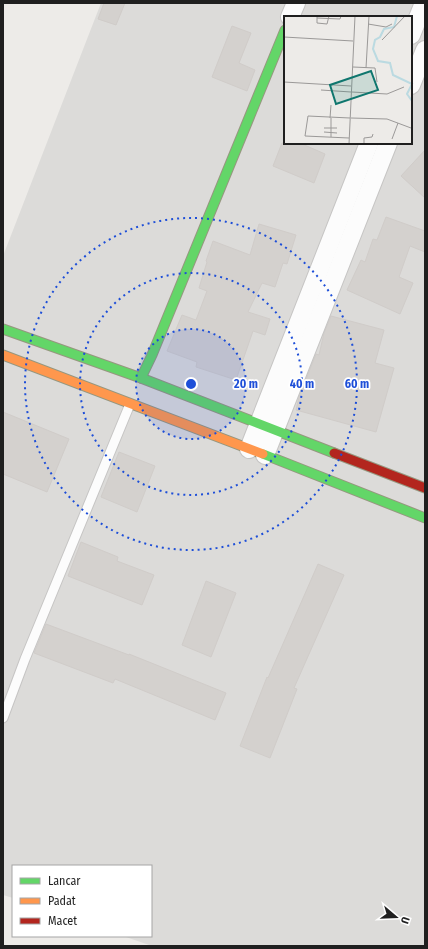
<svg xmlns="http://www.w3.org/2000/svg" width="428" height="949" font-family="'Fira Sans Condensed',sans-serif">
<style>
.residential{fill:#dcdbd9;fill-rule:evenodd}
.building{fill:#d4d1ce;stroke:#d0ccc9}
.lines{fill:none;stroke-linecap:round;stroke-linejoin:round}
.lane-casing{stroke:#c6c5c4;stroke-width:11}
.street-casing{stroke:#c6c5c4;stroke-width:20}
.fast-casing{stroke:#96977f;stroke-width:11}
.slow-casing{stroke:#96977f;stroke-width:11}
.jam-casing{stroke:#96977f;stroke-width:11}
.lane{stroke:#fcfcfc;stroke-width:9}
.street{stroke:#fcfcfc;stroke-width:18}
.fast{stroke:#63d668;stroke-width:9}
.slow{stroke:#ff974d;stroke-width:9}
.jam{stroke:#b3261e;stroke-width:9}
.ring{fill:none;stroke:#1d4ed8;stroke-width:2;stroke-dasharray:2 4}
.inset-river{fill:none;stroke:#bbdae1;stroke-width:2}
.inset-road{fill:none;stroke:#9b9998;stroke-width:1}
.view{fill:#0f766e;fill-opacity:0.15;stroke:#0f766e;stroke-width:2}
.inset-edge{fill:none;stroke:#1f1f1f;stroke-width:2}
.centre{fill:#1d4ed8;stroke:#fff;stroke-width:2}
.ring-label{font-size:12px;text-anchor:middle;font-weight:bold;fill:#1d4ed8;stroke:#fff;stroke-width:3.5;stroke-linejoin:round;paint-order:stroke}
</style>
<rect width="100%" height="100%" fill="#edebe8"/>
<path class="residential" d="M 101,3 L 425,3 L 425,946 L 152,946 L 123,936 L 151,936 L 151,866 L 13,866 L 13,898 L 3,895 L 3,256 ZM 285,17 L 411,17 L 411,143 L 285,143 Z"/>
<g class="building">
<polygon points="104,3 125,3 116,25 98,19"/>
<polygon points="232,26 251,33 239,63 255,70 247,91 212,77"/>
<polygon points="282,143 300,143 325,154 314,183 273,166"/>
<polygon points="425,150 425,198 401,176"/>
<polygon points="386,217 425,231 425,252 410,246 399,277 413,283 400,314 347,290 361,260 365,262 373,239 377,240"/>
<polygon points="259,224 296,235 287,264 283,263 275,287 262,283 248,312 270,319 265,335 253,331 236,380 196,367 197,362 167,351 182,315 196,320 207,291 199,288 207,262 206,261 213,241 250,255"/>
<polygon points="331,316 384,330 375,363 394,368 376,432 296,410 299,397 316,354 319,355 324,333"/>
<polygon points="3,412 69,439 47,492 3,474"/>
<polygon points="119,452 155,466 137,512 101,497"/>
<polygon points="81,542 118,557 117,561 154,575 142,605 68,576"/>
<polygon points="318,564 344,575 294,688 297,689 270,758 240,746 267,677 268,678"/>
<polygon points="206,581 236,593 211,657 182,645"/>
<polygon points="46,624 129,655 129,654 226,693 215,720 115,679 113,683 34,653"/>
</g>
<g class="lines">
<g class="lane-casing">
<polyline id="lane" points="3,718 25,659 130,404"/>
</g>
<g class="street-casing">
<g id="street">
<polyline points="290,17 296,3"/>
<polyline points="411,35 424,3"/>
<polyline points="411,85 425,50"/>
<polyline points="249,449 369,143"/>
<polyline points="265,455 388,143"/>
</g>
</g>
<g class="fast-casing">
<g id="fast">
<polyline points="3,329 141,378 334,453"/>
<polyline points="141,378 152,355 285,30"/>
<polyline points="263,454 425,518"/>
</g>
</g>
<g class="slow-casing">
<polyline id="slow" points="3,355 263,454"/>
</g>
<g class="jam-casing">
<polyline id="jam" points="334,453 425,488"/>
</g>
<use href="#lane" class="lane"/>
<use href="#street" class="street"/>
<use href="#fast" class="fast"/>
<use href="#slow" class="slow"/>
<use href="#jam" class="jam"/>
</g>
<circle cx="191" cy="384" r="55" fill="#1d4ed8" fill-opacity=".12"/>
<g class="ring">
<circle cx="191" cy="384" r="55"/>
<circle cx="191" cy="384" r="111"/>
<circle cx="191" cy="384" r="166"/>
</g>
<g transform="translate(284 16)">
<rect width="128" height="128" fill="#edebe8"/>
<path class="inset-river" d="M 113,0 L 110,11 L 100,13 L 96,21 L 91,24 L 89,33 L 94,45 L 106,47 L 109,59 L 128,68 L 123,78 L 128,85 L 128,94"/>
<path class="inset-road" d="M 33,0 L 33,7 L 43,8 L 45,0M 33,2 L 56,3 L 57,0M 84,8 L 102,11 L 108,8M 0,21 L 69,25M 98,24 L 121,0M 69,51 L 91,52 L 93,66M 82,52 L 85,0M 0,66 L 67,70M 37,74 L 67,76M 68,76 L 103,78 L 120,71M 46,102 L 47,89M 67,102 L 103,103 L 127,112M 40,112 L 53,112M 40,116 L 53,117M 47,121 L 47,102M 65,122 L 21,120 L 24,100 L 66,102M 108,123 L 114,107M 65,128 L 71,0M 80,128 L 80,122 L 88,121 L 89,118"/>
<path class="view" d="M 87,55 L 94,74 L 52,88 L 46,69 Z"/>
<rect width="128" height="128" class="inset-edge"/>
</g>
<circle cx="191" cy="384" r="6" class="centre"/>
<g class="ring-label">
<text x="246" y="388">20 m</text>
<text x="302" y="388">40 m</text>
<text x="357" y="388">60 m</text>
</g>
<rect width="428" height="949" fill="none" stroke="#1f1f1f" stroke-width="8"/>
<rect x="12" y="865" width="140" height="72" fill="#ffffff" stroke="#a5a5a5"/>
<rect x="20" y="878" width="20" height="6" fill="#63d668" stroke="#a5a5a5"/>
<text x="48" y="885" font-size="12" fill="#1f1f1f">Lancar</text>
<rect x="20" y="898" width="20" height="6" fill="#ff974d" stroke="#a5a5a5"/>
<text x="48" y="905" font-size="12" fill="#1f1f1f">Padat</text>
<rect x="20" y="918" width="20" height="6" fill="#b3261e" stroke="#a5a5a5"/>
<text x="48" y="925" font-size="12" fill="#1f1f1f">Macet</text>
<g transform="translate(396 917) rotate(109)" stroke="#ffffff" stroke-width="3" paint-order="stroke">
<path d="M0-3L7 15L0 10L-7 15Z" fill="#1f1f1f"/>
<text y="-6" font-size="11" font-weight="bold" text-anchor="middle" fill="#1f1f1f">U</text>
</g>
</svg>
